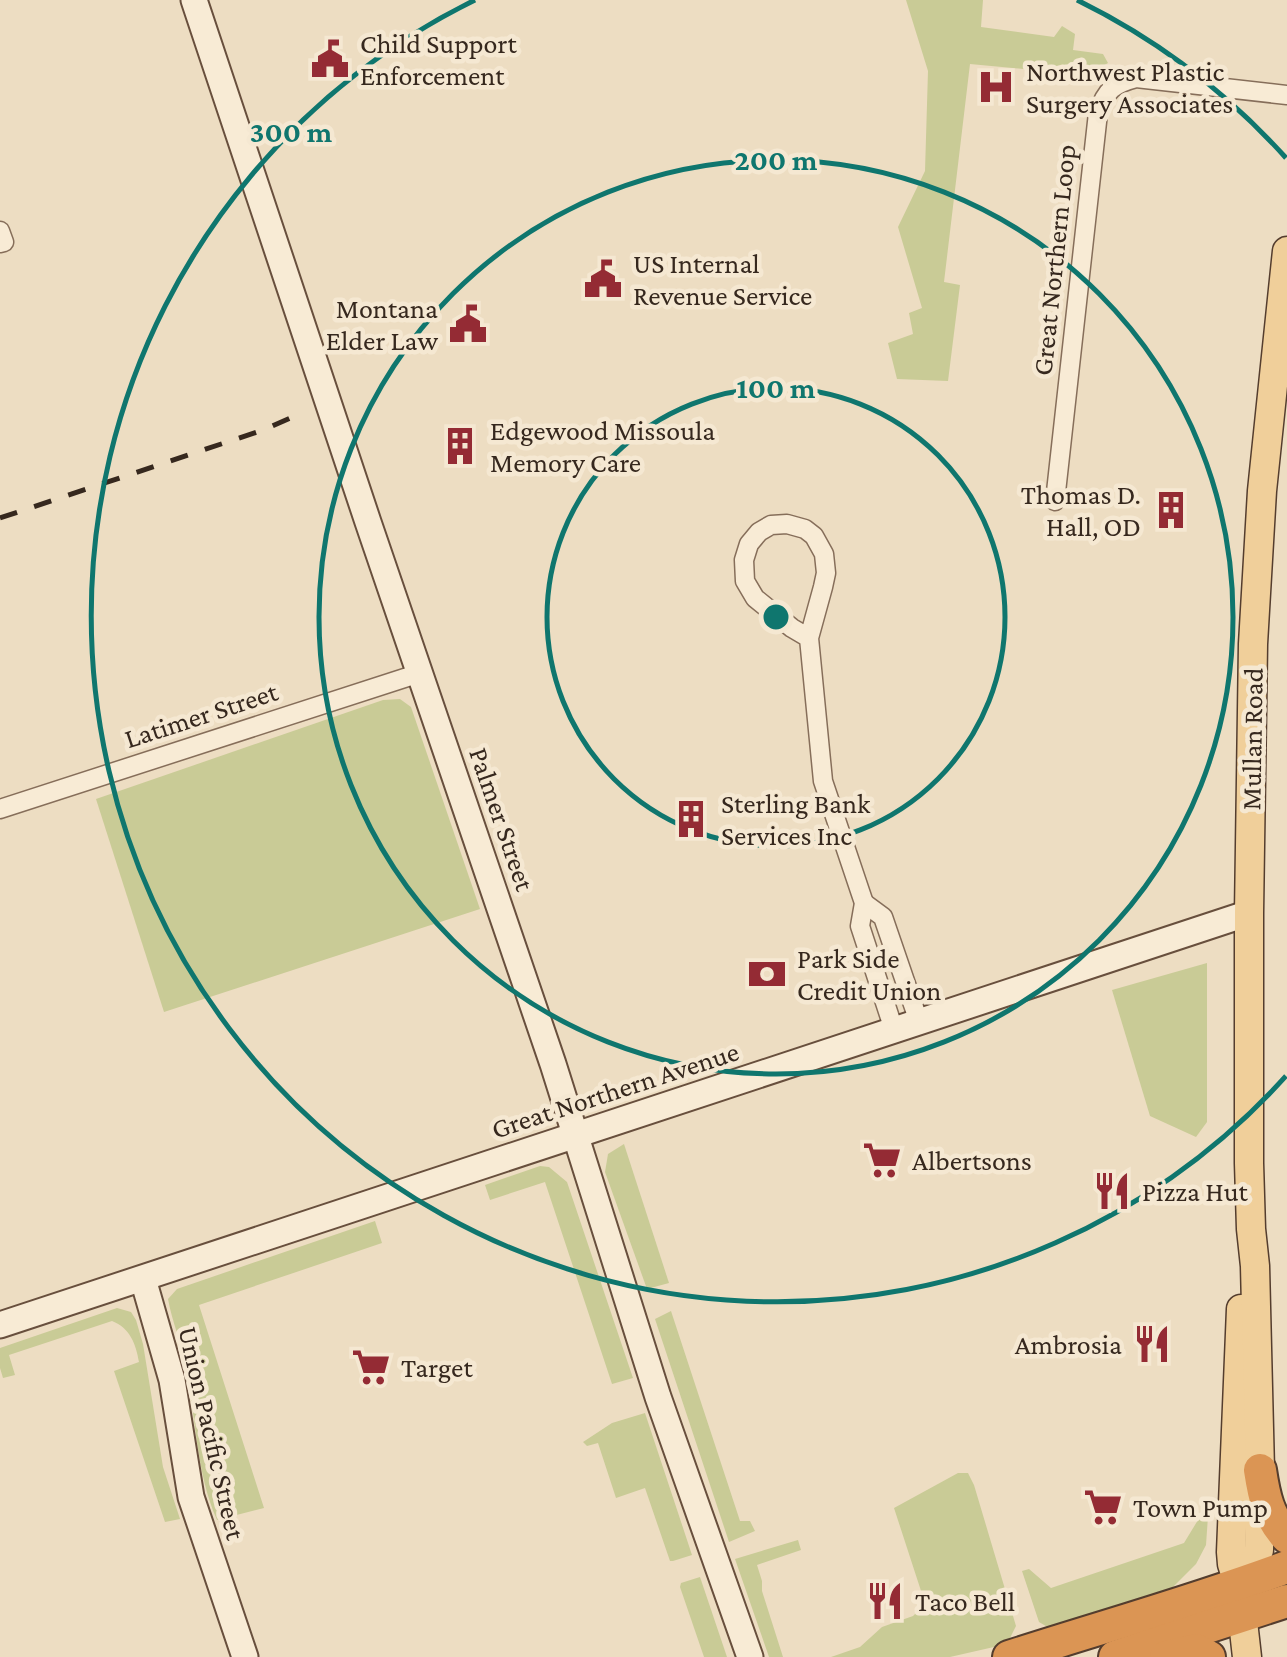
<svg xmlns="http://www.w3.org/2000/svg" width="1287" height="1657" font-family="'Crimson Pro',serif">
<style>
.green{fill:#c9cb96}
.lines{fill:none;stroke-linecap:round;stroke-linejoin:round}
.street-casing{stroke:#866e5a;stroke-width:21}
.secondary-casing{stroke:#684f3d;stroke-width:29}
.primary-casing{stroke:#543d2e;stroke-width:31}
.highway-casing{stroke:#543d2e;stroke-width:36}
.street{stroke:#f8ebd5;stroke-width:18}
.secondary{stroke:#f8ebd5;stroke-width:25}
.primary{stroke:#f0cf9a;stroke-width:28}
.highway{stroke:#db9554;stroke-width:32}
.rail{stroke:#36281e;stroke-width:5;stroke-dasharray:18 18;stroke-linecap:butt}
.ring{fill:none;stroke:#0f766e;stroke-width:5}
.labels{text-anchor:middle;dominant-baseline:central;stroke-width:9;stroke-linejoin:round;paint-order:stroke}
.poi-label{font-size:28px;fill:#36281e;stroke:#f5e8d2;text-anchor:start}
.street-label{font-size:28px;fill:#36281e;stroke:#f5e8d2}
.centre{fill:#0f766e;stroke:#f5e8d2;stroke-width:5}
.ring-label{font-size:30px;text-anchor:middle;font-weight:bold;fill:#0f766e;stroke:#f5e8d2;stroke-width:9;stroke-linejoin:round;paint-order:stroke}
</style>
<rect width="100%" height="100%" fill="#edddc2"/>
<g class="green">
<polygon points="906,0 983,0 981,27 1054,37 1062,26 1075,34 1073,50 1103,54 1108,63 1094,71 1035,65 1034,70 970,64 944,282 960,285 948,381 897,379 888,343 913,334 909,313 922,308 898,227 925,171 928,71"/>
<polygon points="400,699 411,707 480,909 164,1012 96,799 383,700"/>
<polygon points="1207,963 1207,1122 1196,1137 1150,1116 1112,990"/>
<polygon points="624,1144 669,1283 647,1289 605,1172 608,1154"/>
<polygon points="540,1166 549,1167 567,1182 633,1378 612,1384 545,1182 490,1200 485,1185"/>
<path d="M 375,1221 L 382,1243 L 199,1305 L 264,1508 L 217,1520 C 196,1472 196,1418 186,1367 C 182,1344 172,1322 168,1299 L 177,1289 Z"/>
<path d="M 117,1308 L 131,1312 L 136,1320 L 143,1344 L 163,1467 L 180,1519 L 165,1522 L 114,1371 L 139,1362 C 136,1344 130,1328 112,1321 L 9,1355 L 15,1375 L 3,1378 L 0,1368 L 0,1348 Z"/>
<polygon points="671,1311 740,1521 750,1521 755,1531 729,1542 655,1319"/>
<polygon points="645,1413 692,1555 673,1561 670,1561 645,1488 616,1498 598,1443 587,1446 583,1442 612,1423"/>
<polygon points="958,1473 968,1473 974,1485 1016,1626 1007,1644 950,1657 831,1657 860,1647 882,1627 913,1616 920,1609 923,1597 894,1508"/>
<polygon points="1209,1502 1206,1545 1196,1564 1164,1596 1056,1632 1039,1622 1022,1571 1029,1569 1051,1588 1184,1543"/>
<polygon points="798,1540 801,1550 757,1565 762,1581 762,1591 783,1657 769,1657 735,1559"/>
<polygon points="700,1577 727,1657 704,1657 680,1587 681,1583"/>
</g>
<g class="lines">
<g class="street-casing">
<g id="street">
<polyline points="0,231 4,242 0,243"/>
<path d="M 1055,501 L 1098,113 C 1106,90 1113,84 1136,78 L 1287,95"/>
<polyline points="809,638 792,628 755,598 745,581 744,560 749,544 759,532 771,525 787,524 805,529 814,536 824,554 826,573 823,587 809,638 823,781 864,903 860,926 894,1030"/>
<polyline points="0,809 420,673"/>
<polyline points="864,903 883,917 919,1022"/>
</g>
</g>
<g class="secondary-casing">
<g id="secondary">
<polyline points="194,0 368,522 553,1064 658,1397 750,1657"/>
<polyline points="143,1279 172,1380 191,1497 245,1657"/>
<polyline points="0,1325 1249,913"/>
</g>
</g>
<g class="primary-casing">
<g id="primary">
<polyline points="1241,1309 1231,1552 1232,1564 1239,1586 1247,1657"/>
<polyline points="1239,1586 1251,1570 1259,1550 1260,1470 1255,1266 1251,1229 1249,1163 1249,913 1253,644 1262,491 1287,251"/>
</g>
</g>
<g class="highway-casing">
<g id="highway">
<path d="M 1260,1470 C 1264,1497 1268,1516 1287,1537"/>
<path d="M 1009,1657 C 1102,1627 1196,1601 1287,1567"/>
<polyline points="1115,1657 1287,1601"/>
<polyline points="1166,1657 1196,1650 1209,1657"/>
</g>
</g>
<use href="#street" class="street"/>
<use href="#secondary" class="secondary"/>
<use href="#primary" class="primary"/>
<use href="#highway" class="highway"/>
<polyline class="rail" points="0,518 263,430 304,412"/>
</g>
<g class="ring">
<circle cx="776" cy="617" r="229"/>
<circle cx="776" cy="617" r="457"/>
<path d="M1286 1076A686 686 0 1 1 475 0M1077 0A686 686 0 0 1 1286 158"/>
</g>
<defs>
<g id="civic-bare" transform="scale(3)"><path d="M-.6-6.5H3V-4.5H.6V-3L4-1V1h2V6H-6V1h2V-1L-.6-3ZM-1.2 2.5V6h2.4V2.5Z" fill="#942b34" stroke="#f5e8d2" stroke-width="2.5" paint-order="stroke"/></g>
<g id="hospital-bare" transform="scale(3)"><path d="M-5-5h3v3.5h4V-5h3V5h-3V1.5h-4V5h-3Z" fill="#942b34" stroke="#f5e8d2" stroke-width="2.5" paint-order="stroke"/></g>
<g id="building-bare" transform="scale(3)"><path d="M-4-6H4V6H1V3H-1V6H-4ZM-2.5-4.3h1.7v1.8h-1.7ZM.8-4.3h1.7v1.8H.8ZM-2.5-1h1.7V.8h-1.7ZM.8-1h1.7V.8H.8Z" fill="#942b34" stroke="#f5e8d2" stroke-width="2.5" paint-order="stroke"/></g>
<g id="bank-bare" transform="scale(3)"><path d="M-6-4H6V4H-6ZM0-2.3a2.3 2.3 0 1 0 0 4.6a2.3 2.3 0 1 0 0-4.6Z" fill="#942b34" stroke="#f5e8d2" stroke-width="2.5" paint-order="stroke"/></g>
<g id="supermarket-bare" transform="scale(3)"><path d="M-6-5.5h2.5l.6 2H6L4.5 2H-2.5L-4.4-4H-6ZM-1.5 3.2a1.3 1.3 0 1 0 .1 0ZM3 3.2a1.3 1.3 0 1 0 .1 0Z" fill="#942b34" stroke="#f5e8d2" stroke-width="2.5" paint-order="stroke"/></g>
<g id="restaurant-bare" transform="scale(3)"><path d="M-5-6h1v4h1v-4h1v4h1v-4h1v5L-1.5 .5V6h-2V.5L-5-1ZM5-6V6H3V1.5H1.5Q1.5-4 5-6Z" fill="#942b34" stroke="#f5e8d2" stroke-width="2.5" paint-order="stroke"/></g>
</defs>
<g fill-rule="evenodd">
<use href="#civic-bare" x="330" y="59"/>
<use href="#hospital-bare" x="996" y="87"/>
<use href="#civic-bare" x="603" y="279"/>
<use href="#civic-bare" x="468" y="324"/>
<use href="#building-bare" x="460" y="446"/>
<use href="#building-bare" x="1171" y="510"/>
<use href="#building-bare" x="691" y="819"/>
<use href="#bank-bare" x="767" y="974"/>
<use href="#supermarket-bare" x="882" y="1160"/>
<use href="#restaurant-bare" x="1112" y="1191"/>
<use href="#restaurant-bare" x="1152" y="1344"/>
<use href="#supermarket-bare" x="371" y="1367"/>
<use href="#supermarket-bare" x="1103" y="1507"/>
<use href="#restaurant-bare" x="885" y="1601"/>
</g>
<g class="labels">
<g class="poi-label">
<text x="360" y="43">Child Support<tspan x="360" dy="32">Enforcement</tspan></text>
<text x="1026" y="71">Northwest Plastic<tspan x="1026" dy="32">Surgery Associates</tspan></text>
<text x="633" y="263">US Internal<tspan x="633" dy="32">Revenue Service</tspan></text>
<text x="438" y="308" text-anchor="end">Montana<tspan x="438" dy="32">Elder Law</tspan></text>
<text x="490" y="430">Edgewood Missoula<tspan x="490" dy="32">Memory Care</tspan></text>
<text x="1141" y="494" text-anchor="end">Thomas D.<tspan x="1141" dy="32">Hall, OD</tspan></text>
<text x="721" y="803">Sterling Bank<tspan x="721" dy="32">Services Inc</tspan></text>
<text x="797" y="958">Park Side<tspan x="797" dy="32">Credit Union</tspan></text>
<text x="912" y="1160">Albertsons</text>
<text x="1142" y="1191">Pizza Hut</text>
<text x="1122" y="1344" text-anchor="end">Ambrosia</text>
<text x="401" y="1367">Target</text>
<text x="1133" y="1507">Town Pump</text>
<text x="915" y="1601">Taco Bell</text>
</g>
<g class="street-label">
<text transform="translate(1054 260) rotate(-84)">Great Northern Loop</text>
<text transform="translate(201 715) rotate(-18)">Latimer Street</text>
<text transform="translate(1252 739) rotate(-89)">Mullan Road</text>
<text transform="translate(502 819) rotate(71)">Palmer Street</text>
<text transform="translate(615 1090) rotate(-18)">Great Northern Avenue</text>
<text transform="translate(212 1433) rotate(77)">Union Pacific Street</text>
</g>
</g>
<circle cx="776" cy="617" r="15" class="centre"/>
<g class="ring-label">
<text x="291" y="142">300 m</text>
<text x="776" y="170">200 m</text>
<text x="776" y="398">100 m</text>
</g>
</svg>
